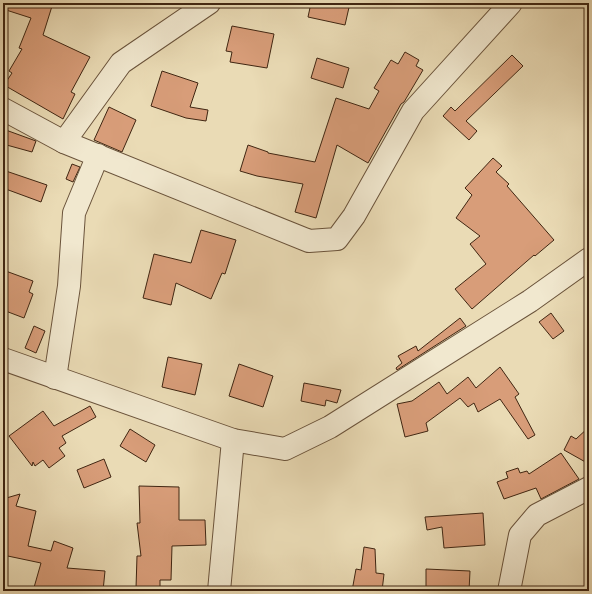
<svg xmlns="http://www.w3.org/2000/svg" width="592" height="594" font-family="'IM FELL DW Pica',serif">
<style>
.building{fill:#d89d79;stroke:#402612}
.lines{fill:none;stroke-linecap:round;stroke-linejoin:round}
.minor-casing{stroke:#6a533b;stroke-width:24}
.minor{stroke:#f1e8cf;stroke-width:22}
</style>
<rect width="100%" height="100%" fill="#eadbb5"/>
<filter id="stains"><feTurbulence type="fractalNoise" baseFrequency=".005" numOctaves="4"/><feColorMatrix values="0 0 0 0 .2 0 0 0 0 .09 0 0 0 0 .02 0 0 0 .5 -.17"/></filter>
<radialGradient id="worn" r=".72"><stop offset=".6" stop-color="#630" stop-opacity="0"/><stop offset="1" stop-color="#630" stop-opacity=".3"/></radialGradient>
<g class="building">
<polygon points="3,3 53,3 43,35 90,57 71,92 75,94 63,119 4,85 12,73 9,71 22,49 19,48 31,18 3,9"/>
<polygon points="311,3 350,3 345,25 308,17"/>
<polygon points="232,26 274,34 267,68 230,62 232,52 226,51"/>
<polygon points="405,52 419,60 416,66 423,70 404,102 401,104 368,163 337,145 316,218 295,212 303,184 257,176 240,171 248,145 268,152 268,153 315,162 336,98 369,109 379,91 374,88 391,60 398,64"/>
<polygon points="512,55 523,66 466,121 477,131 469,140 443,116 451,107 455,111"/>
<polygon points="317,58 349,68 343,88 311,78"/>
<polygon points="162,71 198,83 190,107 208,110 206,121 186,118 151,106"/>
<polygon points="109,107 136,120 122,152 94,140"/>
<polygon points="3,129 36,141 32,152 3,144"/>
<polygon points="493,158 502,166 496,172 509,184 507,186 554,240 535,256 534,255 472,309 455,289 486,264 470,244 480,236 456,218 472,195 465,188"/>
<polygon points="72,164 80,167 73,182 66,179"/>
<polygon points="3,170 47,185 41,202 3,188"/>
<polygon points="201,230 236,240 225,274 222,273 211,299 176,283 171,305 143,298 154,254 191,263"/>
<polygon points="3,270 33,281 29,292 33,294 24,318 3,310"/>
<polygon points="551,313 564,331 553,339 539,322"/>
<polygon points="460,318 466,326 397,370 396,368 402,363 398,356 416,346 418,351"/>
<polygon points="34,326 45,331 36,353 25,348"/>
<polygon points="168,357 202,364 195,395 162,387"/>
<polygon points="239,364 273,376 263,407 229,396"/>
<polygon points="500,367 519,394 515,397 535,435 528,439 500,399 478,412 474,403 468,407 460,398 426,423 428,431 405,437 397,404 412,401 439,382 447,394 468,377 476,388"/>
<polygon points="304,383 341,390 337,403 326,400 325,406 301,401"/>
<polygon points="90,406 96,417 62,436 66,443 59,448 65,456 49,468 43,460 35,466 33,462 32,466 9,436 43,411 54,426"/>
<polygon points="589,427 589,464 564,450 571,436 576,439"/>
<polygon points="130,429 155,445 146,462 120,446"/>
<polygon points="561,453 579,479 541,499 536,488 504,499 497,482 508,478 506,472 518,468 520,473 527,471 529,474"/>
<polygon points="104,459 111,477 84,488 77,470"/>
<polygon points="139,486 179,487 179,520 205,520 206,545 172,546 171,580 160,580 160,589 136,588 137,556 141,556 137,523 140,523"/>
<polygon points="20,494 16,506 36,511 28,546 51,551 54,541 73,548 67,568 105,571 103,591 33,591 41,563 3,555 5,533 3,537 3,499"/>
<polygon points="483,513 485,545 444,548 442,527 427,530 425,517"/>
<polygon points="364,547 375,549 376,573 384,574 382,591 352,591 356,569 361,570"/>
<polygon points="426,569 470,571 469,591 426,591"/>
</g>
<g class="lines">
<g class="minor-casing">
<g id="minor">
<polyline points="3,109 64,142 309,241 337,239 354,216 413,111 511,3"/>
<polyline points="64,142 121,63 209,3"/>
<polyline points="3,359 233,440 285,449 330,427 530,301 589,259"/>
<polyline points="55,378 69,286 74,213 98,155"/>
<polyline points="219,591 233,440"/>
<polyline points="509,591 520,535 537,515 589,488"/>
</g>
</g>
<use href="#minor" class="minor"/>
</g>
<rect width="592" height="594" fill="none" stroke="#eadbb5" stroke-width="16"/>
<rect x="4" y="4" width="584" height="586" fill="none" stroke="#402612" stroke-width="2"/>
<rect x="8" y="8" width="576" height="578" fill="none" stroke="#402612"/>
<rect width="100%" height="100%" filter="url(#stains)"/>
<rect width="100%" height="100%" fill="url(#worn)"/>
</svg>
